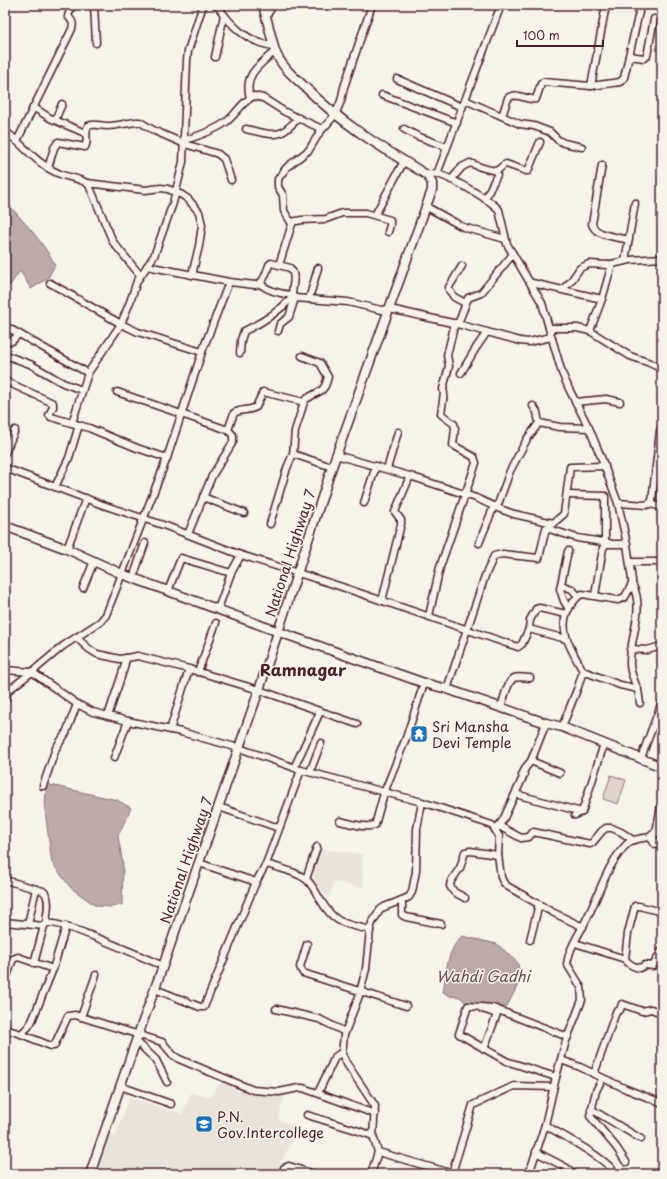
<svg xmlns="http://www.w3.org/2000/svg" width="667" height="1179" font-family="'Playpen Sans',sans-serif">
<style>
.built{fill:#eae3da}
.green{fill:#ded4cc;stroke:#947a7c}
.water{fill:#bcaaa7;stroke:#8e7275}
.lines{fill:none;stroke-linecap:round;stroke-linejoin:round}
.minor-casing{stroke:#4a1f2b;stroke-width:9}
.major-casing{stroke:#4a1f2b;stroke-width:11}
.minor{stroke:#f7f3e8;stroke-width:6}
.major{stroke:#f7f3e8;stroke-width:8}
.labels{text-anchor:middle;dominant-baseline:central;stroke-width:3;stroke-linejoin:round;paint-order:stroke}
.street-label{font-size:14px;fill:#4a1f2b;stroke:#f7f3e8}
.poi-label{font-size:14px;fill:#4a1f2b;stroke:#f7f3e8;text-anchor:start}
.water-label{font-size:15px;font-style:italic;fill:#6c4950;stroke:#f7f3e8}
.quarter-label{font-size:16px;font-weight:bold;fill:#4a1f2b;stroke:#f7f3e8}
</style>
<rect width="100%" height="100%" fill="#f7f3e8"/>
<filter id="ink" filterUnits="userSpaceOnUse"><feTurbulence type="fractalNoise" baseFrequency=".025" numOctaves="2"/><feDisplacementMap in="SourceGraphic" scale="8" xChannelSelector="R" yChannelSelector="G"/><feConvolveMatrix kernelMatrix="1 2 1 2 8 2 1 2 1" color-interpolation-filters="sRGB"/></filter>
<g filter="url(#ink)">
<g class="built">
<polygon points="319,849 362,854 363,888 335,882 328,899 309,872"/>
<polygon points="222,1081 253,1088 287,1087 278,1119 299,1129 280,1164 277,1174 91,1174 106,1132 115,1137 129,1098 182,1114 191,1093 210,1097"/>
</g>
<polygon class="green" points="611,775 626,780 618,804 603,799"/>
<g class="water">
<path d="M 5,201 C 23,221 43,241 55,265 L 48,278 L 31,289 L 20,271 L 10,285 L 5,288 L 5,251 L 7,247 L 5,244 Z"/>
<polygon points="46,784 117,800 131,808 118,836 123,865 122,905 111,907 96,906 71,888 52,863 45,811"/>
<path d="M 462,936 L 497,944 L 518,963 L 520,981 L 507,1006 L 488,1010 L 469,1006 L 460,997 L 450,996 L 443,992 C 446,974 447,949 462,936 Z"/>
</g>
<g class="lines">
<g class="minor-casing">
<g id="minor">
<polyline points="94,5 96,43"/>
<path d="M 217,5 C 231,26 248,43 274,46"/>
<polyline points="266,17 273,5"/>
<polyline points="629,56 644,58 647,56 654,19"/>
<polyline points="215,57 224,15"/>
<polyline points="397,79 462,107"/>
<polyline points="591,86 606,5"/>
<polyline points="382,95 457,123"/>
<path d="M 250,98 C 243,74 260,65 275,51"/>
<polyline points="465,100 520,124 534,126 550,132 558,140 564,143 582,147"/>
<polyline points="33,107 50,118 85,133"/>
<path d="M 502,116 L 508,98 C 516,91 527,101 536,99 L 541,84 L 543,82 L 591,86 L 620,82 L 624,78 L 639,12"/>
<polyline points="55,120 62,104"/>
<path d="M 246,129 C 257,131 275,138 284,131 C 290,127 294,122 299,118"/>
<polyline points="404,129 417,136 447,147"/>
<path d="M 5,131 C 24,145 37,165 60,174 C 69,178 82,178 89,185 L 113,242 L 140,275"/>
<path d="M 185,140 C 198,136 214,131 226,122 C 236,115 242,101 254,96 L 263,98 L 285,112 L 322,129"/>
<path d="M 17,141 L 72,29 C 74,22 72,21 68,16 L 72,5"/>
<path d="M 602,165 L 592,224 C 595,236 618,237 629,240"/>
<path d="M 48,168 L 54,148 L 58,142 L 85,147 C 89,141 84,133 88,126 C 94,123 100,126 107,126 C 117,126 126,123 136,122 L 140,122 L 155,131 L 185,144 L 218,154 L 224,159 L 231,180"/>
<polyline points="437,174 501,5"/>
<path d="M 427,175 C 430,174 433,173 437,174 C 450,177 491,200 499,210 L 507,244 L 542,303 L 549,328 L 562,373 L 570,391 L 589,428 L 601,457 L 618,503 L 627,544 L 632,580 L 632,584 L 625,597 L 618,600 L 582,594 C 577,596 574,601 571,605 C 555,627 572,651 583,671 L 578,687 L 562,727"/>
<path d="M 451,180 L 462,167 L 470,163 C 475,165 493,172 498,170 C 501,168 502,165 506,164 L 526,171 L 528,171 L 540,142"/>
<polyline points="87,183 145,190 161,188 168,189 182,195 188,199 199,212 202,225 199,246 192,275"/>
<polyline points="485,199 497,175"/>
<polyline points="427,207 463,227 505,239"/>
<polyline points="375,215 404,161"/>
<polyline points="291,222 302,220 326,219 342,213 366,213 390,220 390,225 388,232"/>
<polyline points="625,261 635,203"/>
<polyline points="279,265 292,224 284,211 283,195 278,187 278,179 287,167 309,150 320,132 335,115 341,101 344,87 372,5"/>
<path d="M 147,266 L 229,282 L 255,285 C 264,284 266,273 269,265 L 271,263 L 279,265 L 290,268 C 297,275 292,286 292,295 L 295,298 L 348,302 L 381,310 L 390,309 L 461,325 L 520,341 L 529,342 L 551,337"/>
<polyline points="462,266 449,287 449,290 454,297 465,303"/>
<polyline points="50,283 121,324 138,332 202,352"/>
<polyline points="532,283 602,299 590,331"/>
<path d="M 260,284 C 269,291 281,294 292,295"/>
<polyline points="563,289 571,281 580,268 589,264 607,265 630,260 662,258"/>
<polyline points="309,299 318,268"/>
<polyline points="602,299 612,264"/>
<polyline points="458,324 468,298 481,293 513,254"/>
<polyline points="5,326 88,373"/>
<polyline points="549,328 577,328 590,331 630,356 650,363 662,369"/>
<polyline points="278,331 280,324 289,317 295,298"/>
<polyline points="5,342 12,341 19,334"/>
<path d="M 240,353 L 241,340 L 244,331 C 262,323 279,311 293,297"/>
<polyline points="5,355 30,364 63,383 82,390"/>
<polyline points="461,373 476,348 487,332"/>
<polyline points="5,381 53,403 53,407 49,415 51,417 89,428 137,448 167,458"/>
<polyline points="117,392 228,430 233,435 233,442 212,476 188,534"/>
<polyline points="575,402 606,399 620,402"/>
<polyline points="533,406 537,412 539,423 560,427 589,428"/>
<polyline points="72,423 88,373 121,324 130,302 137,281 154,256 173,203 183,162 187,60 188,51 203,5"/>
<path d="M 228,430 L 234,413 C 241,409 249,411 256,407 L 263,392 L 304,402"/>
<polyline points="5,453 15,430"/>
<polyline points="293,454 332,467"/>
<polyline points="336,455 413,477 476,498 500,509 514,514 553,523"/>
<polyline points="5,468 103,505 166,526 241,555 336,585 518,647 522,644 529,629 566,639"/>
<polyline points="387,469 398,432"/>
<polyline points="55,487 69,458 79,425"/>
<polyline points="567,495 605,496 605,543"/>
<polyline points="203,497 244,513"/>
<polyline points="364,503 376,466"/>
<polyline points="618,503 647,505 652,501 660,431 662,426"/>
<polyline points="650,504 662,507"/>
<polyline points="497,507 510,471 527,439 539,423"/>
<polyline points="270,524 287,468 293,454 295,431 304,402 306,399 322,390 325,386 328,377 320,363 302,356"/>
<polyline points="551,525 564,514 570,467 605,466"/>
<polyline points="479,543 494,506"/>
<polyline points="67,549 86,498"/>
<polyline points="568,551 560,589 564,601 569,609"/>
<polyline points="630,562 662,562"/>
<polyline points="133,578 145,543"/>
<path d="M 632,584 C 646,608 629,639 630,664 C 630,673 634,679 637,688 C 639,692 639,698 640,703"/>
<polyline points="561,585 572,589 578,596"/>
<polyline points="83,588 94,561"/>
<polyline points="168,591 181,558 231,573"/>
<polyline points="595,595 603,548 606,544 627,544"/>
<polyline points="382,601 401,524 401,520 395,512 410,476"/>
<polyline points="218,609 231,573 241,555"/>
<polyline points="429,616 440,567 476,463 474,457 453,445 455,428 454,424 441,414 444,393 443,389 449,366 447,355 455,323"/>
<polyline points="529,629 530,620 536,609 539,608 566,614"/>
<polyline points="76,637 89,649 97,654 120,659 138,656 189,669 259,690 357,724"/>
<polyline points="630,649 647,650 662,646"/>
<polyline points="5,670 32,672 77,704 93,712 128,721 181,732 239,748 301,770 422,802 492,825 499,836 498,855 501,877 503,882 507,886 552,912 583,927"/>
<polyline points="583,671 620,685 638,689"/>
<polyline points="198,672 216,623"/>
<polyline points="447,689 485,576 494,556 502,554 539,558 546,528 577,538 609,543"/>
<polyline points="5,693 32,672 63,646 100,622 106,615 167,458 202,352 229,282"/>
<polyline points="5,701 8,691"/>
<path d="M 501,707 C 504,699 507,682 514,678 C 519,676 526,678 530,678"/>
<polyline points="108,716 124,668 126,658"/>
<polyline points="170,730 189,669"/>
<polyline points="114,758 128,721"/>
<polyline points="641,758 662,702"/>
<polyline points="531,761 560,773"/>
<polyline points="294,768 320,712"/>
<polyline points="310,772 321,743"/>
<polyline points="43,786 56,748 66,733 77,704"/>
<polyline points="515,794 582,812"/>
<polyline points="219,807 279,828"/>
<polyline points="575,815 582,812 604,744"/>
<path d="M 340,821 C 350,823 366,829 375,825 L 384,793 L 406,738 L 424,683"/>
<polyline points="499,826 521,838 529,837 533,832 590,844 592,843 602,831 606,828 612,828 621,832 633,840"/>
<polyline points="497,828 503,820 524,775 522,775 526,767 531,761 546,723"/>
<polyline points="5,863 6,863"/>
<polyline points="199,863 256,882"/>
<path d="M 266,864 C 279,868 295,871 306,879 C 312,884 316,893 320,899 C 335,925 344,923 370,930"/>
<polyline points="306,879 317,847"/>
<path d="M 5,880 L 43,891 C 51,897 47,913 46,922"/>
<polyline points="465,898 454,892 450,886 451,881 460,868 465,852 470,851 498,855"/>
<polyline points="402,900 402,915 406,917 441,924"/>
<path d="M 662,912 L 639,906 L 635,906 L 628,933 L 625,959 C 629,965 634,967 640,968 L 645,965 L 653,966 L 662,950"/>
<polyline points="5,922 44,926"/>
<polyline points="28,924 36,889"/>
<polyline points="530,940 539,904"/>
<polyline points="575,943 625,959"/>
<polyline points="307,944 300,967 303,973 406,1006"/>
<path d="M 34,963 L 44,926 L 45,924 C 55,917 147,959 163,966"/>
<polyline points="5,982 13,959 18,957 53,969"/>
<polyline points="155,989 200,1007 204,1007 256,882 266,864 301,770"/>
<polyline points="276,1009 319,1019 345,1032"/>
<polyline points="482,1009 497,1014 484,1049"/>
<polyline points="81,1017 96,975"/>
<polyline points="5,1029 21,1034 51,1046 54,1046 68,1016 75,1015 162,1042 173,1055 179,1059 253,1090 279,1092 299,1088 303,1088 375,1114"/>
<polyline points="21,1034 28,1027 32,1021 53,969 66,926"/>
<polyline points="136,1041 156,1060 167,1082"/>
<polyline points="561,1060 580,1067 626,1089 662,1103"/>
<polyline points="594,1074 616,1012 620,1010 622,1004 642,1011 651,1009 662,1013"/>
<polyline points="556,1077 506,1061 459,1034 468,1006 493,1008 568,1037"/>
<polyline points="602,1079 596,1091 590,1116 616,1147 626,1162"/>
<polyline points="120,1086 171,1104"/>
<polyline points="318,1093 335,1057 339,1054 342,1054"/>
<polyline points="591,1109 641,1139"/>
<polyline points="307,1115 356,1130 373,1136"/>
<path d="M 545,1125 C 560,1134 610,1160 615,1174"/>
<polyline points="378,1152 454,1174"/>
<polyline points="536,1152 565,1167 575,1174"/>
<polyline points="452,1173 473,1105 514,1086 553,1087"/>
<polyline points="282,1174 284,1168 289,1166 314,1174"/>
<polyline points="371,1174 378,1152 373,1136 375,1106 347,1064 342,1054 344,1035 359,996 366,969 370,930 372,923 380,910 384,907 402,900 409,897 412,892 416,871 417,829 422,802"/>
<path d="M 529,1174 L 545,1125 L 556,1077 L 566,1041 L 582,1000 L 581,987 L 567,964 C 569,947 581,932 588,916 C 600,892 608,862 628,843 C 634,838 644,838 652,837"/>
</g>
</g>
<g class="major-casing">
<g id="major">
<polyline points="5,526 67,549 122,574 279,632 424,683 447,689 546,723 562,727 662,767"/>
<polyline points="662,806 657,832 652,835 652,838 655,843 658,843 662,841"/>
<path d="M 90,1174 L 138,1035 L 163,966 L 259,690 L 332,467 L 432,190 L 432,183 L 427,175 C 381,147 343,125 304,86 C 293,76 281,66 275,51 L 263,5"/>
</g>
</g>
<use href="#minor" class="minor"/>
<use href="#major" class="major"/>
</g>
</g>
<defs>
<g id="temple-square" transform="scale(0.9)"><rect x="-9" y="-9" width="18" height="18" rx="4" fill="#1f6fb2" stroke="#f7f3e8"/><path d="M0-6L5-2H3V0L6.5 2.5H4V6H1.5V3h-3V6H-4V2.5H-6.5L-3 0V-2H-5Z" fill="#fff"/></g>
<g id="university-square" transform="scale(0.9)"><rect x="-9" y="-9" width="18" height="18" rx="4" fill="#1f6fb2" stroke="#f7f3e8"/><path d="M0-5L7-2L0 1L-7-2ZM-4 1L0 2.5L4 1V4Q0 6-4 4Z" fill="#fff"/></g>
</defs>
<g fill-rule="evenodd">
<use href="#temple-square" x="419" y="734"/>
<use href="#university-square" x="204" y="1124"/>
</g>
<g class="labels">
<g class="street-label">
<text transform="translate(290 553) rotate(-72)">National Highway 7</text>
<text transform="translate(186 860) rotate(-71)">National Highway 7</text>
</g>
<g class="poi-label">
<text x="432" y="726">Sri Mansha<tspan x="432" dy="16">Devi Temple</tspan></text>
<text x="217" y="1116">P.N.<tspan x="217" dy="16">Gov.Intercollege</tspan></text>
</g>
<g class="water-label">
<text x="483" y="975">Wahdi Gadhi</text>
</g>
<g class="quarter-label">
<text x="303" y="669">Ramnagar</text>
</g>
</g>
<rect width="667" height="1179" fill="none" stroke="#f7f3e8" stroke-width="20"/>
<rect x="10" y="10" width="647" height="1159" fill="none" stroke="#4a1f2b" stroke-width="1.5" filter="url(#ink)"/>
<path d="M517 40v6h86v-6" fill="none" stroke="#4a1f2b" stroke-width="2"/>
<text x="523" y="40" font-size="12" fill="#4a1f2b" stroke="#f7f3e8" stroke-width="3" paint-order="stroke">100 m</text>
</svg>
